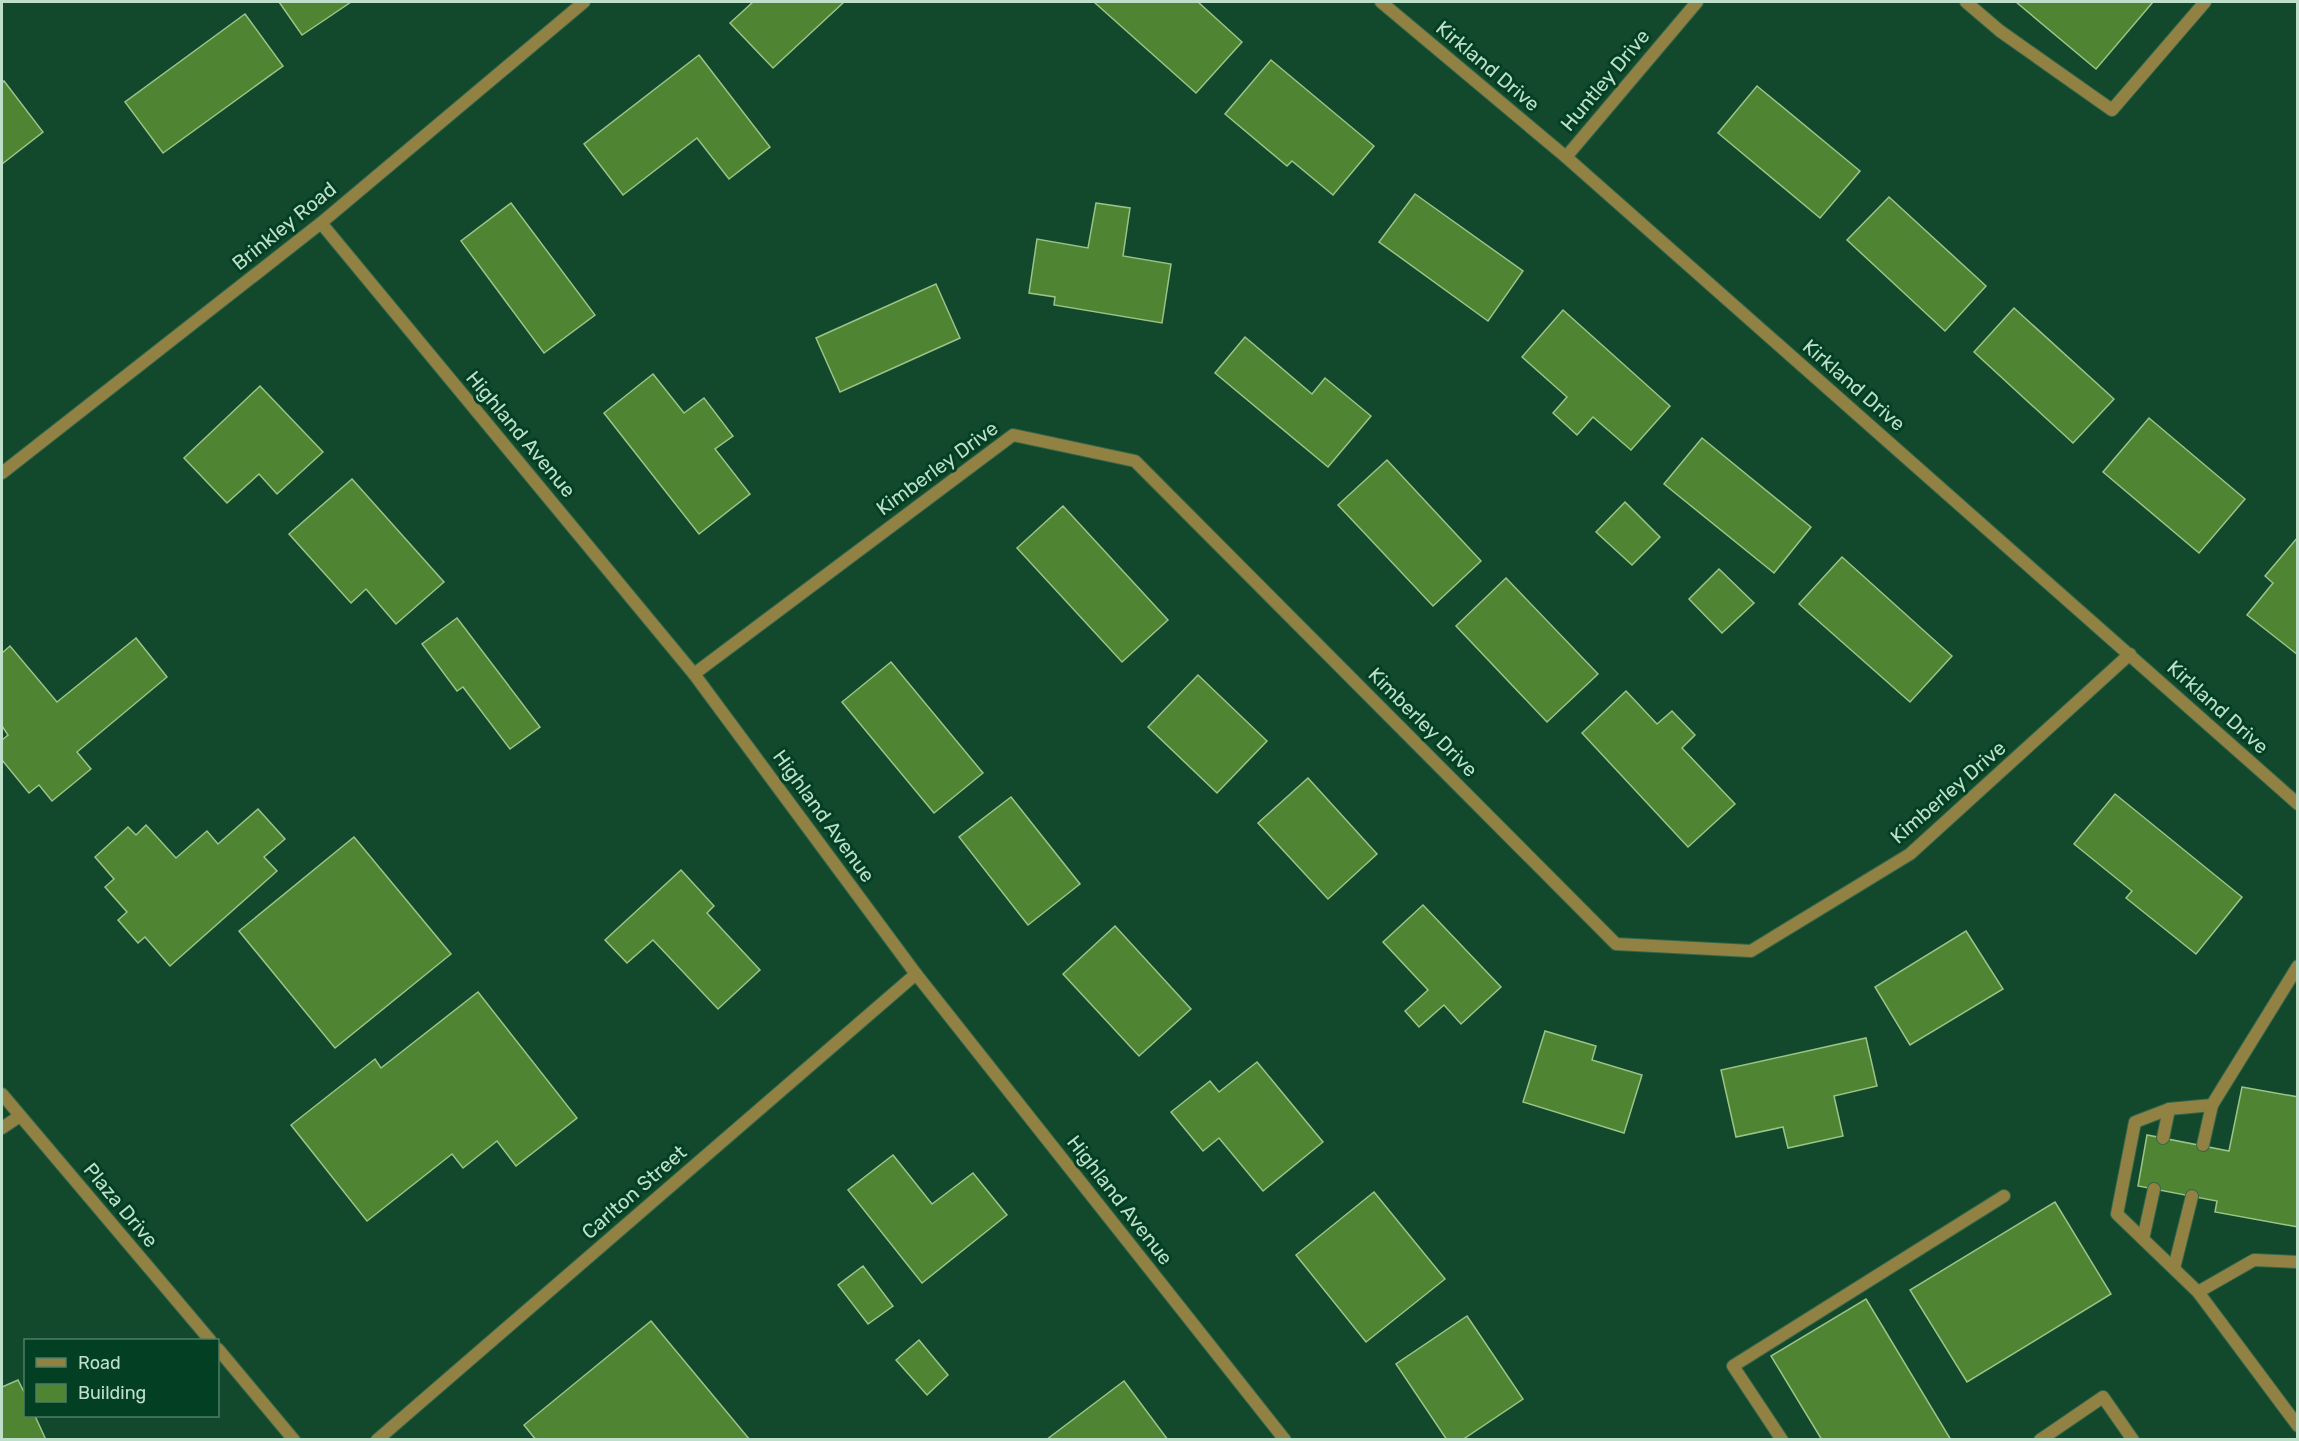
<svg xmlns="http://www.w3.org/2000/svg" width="2299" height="1441" font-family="Rubik,sans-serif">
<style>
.building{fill:#4e8432;stroke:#9ac487;stroke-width:1.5}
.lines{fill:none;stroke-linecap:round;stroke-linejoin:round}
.lane-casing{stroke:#34674c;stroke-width:14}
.street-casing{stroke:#34674c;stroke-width:14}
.lane{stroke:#918244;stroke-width:12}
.street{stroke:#918244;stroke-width:12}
.labels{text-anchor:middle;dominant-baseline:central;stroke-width:6;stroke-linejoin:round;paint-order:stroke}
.street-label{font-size:20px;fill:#bee0ca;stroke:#033f23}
</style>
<rect width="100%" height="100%" fill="#12492d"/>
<g class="building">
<polygon points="279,2 351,2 302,35"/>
<polygon points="753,2 844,2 773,68 730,23"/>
<polygon points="1094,2 1198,2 1242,42 1196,93"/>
<polygon points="2016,2 2153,2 2096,69"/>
<polygon points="245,14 283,66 163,153 125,102"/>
<polygon points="699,55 770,147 729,179 697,138 623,195 584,144"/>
<polygon points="1271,60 1374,146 1333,195 1292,161 1287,166 1225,114"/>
<polygon points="4,81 43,132 2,164 2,83"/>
<polygon points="1757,86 1860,171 1820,218 1718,133"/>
<polygon points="1415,194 1523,271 1488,321 1379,242"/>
<polygon points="1889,197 1986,286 1945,331 1847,240"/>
<polygon points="511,203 595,315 544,353 461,241"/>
<polygon points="1096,203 1130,208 1123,256 1171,264 1162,323 1054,305 1055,297 1029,293 1037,239 1088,248"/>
<polygon points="936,284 960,338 840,392 816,338"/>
<polygon points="2014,308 2114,399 2073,443 1974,352"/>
<polygon points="1563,310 1670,406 1631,450 1593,417 1577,435 1553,413 1567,397 1522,357"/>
<polygon points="1245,337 1312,394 1325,378 1371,416 1328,467 1215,373"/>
<polygon points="653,374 684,413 704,398 733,436 715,449 750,494 699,534 604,413"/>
<polygon points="260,386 323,452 277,494 259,474 227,503 184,458"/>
<polygon points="2149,418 2245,499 2199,553 2103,472"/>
<polygon points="1702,438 1811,527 1774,573 1664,484"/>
<polygon points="1387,460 1481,561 1433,606 1338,505"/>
<polygon points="352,479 444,582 396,624 366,589 351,603 289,534"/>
<polygon points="1625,502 1660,537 1632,565 1596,532"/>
<polygon points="1063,506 1168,620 1122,662 1017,548"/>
<polygon points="2298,537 2298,655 2247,615 2273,583 2265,576"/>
<polygon points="1842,557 1952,656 1910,702 1799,604"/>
<polygon points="1719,569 1754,603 1722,633 1689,599"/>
<polygon points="1506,578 1598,674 1547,722 1456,626"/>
<polygon points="457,618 540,727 510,749 463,687 457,691 422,644"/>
<polygon points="136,638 167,677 77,752 91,769 52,801 39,785 29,793 2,760 2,740 8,735 2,726 2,653 10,646 57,702"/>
<polygon points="891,662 983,773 934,813 842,702"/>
<polygon points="1198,675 1267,741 1217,793 1148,727"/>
<polygon points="1626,691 1657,724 1672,711 1695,735 1682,748 1735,804 1688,847 1582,733"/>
<polygon points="1308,778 1377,854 1328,899 1258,823"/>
<polygon points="2115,794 2242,897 2196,954 2126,898 2132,891 2074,844"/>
<polygon points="1011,797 1080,884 1028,925 959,837"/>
<polygon points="258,809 285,839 264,857 277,871 170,966 145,937 138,943 118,920 127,912 105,887 114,879 95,857 128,827 136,835 146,825 176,858 207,831 218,844"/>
<polygon points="354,837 451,954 335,1048 239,931"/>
<polygon points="681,870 714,906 707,913 760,970 718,1009 653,940 627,963 605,940"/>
<polygon points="1423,905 1501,987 1461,1024 1444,1005 1419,1027 1405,1011 1428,990 1383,942"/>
<polygon points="1115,926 1191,1009 1139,1056 1063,974"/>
<polygon points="1966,931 2003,989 1910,1045 1875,987"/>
<polygon points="478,992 577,1118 516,1166 497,1141 463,1168 452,1154 367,1221 291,1125 375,1059 381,1068"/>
<polygon points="1545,1031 1596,1046 1592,1060 1642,1075 1624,1133 1523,1102"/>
<polygon points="1866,1038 1877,1086 1834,1096 1843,1136 1788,1148 1783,1127 1736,1137 1721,1070"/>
<polygon points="1257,1062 1323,1142 1263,1191 1219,1138 1203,1151 1171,1112 1210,1081 1219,1092"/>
<polygon points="2242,1087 2298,1097 2298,1227 2215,1212 2217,1201 2138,1186 2147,1135 2229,1151"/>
<polygon points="893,1155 932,1204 973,1173 1007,1215 922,1283 848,1190"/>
<polygon points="1374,1192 1445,1279 1366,1342 1296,1255"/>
<polygon points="2055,1202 2111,1294 1967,1382 1910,1290"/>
<polygon points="863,1266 893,1306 868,1324 838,1285"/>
<polygon points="1866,1299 1951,1440 1822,1440 1771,1356"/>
<polygon points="1467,1316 1523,1399 1462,1440 1447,1440 1396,1364"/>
<polygon points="651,1321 750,1440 536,1440 524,1425"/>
<polygon points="919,1340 948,1375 927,1395 896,1360"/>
<polygon points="18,1380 26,1396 26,1416 35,1416 46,1440 2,1440 2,1387"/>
<polygon points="1124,1381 1168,1440 1046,1440"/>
</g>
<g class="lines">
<g class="lane-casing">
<g id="lane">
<polyline points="1966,2 2000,31 2112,110 2205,2"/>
<polyline points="2,1128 20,1116"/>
<polyline points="2163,1138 2169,1109"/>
<polyline points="2203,1145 2212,1105"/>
<polyline points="2143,1239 2154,1189"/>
<polyline points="2298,1262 2254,1260 2198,1292 2298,1426"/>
<polyline points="2174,1268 2192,1196"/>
<polyline points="2198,1292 2117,1214 2135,1122 2169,1109 2212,1105 2298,966"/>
<polyline points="1782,1440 1733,1366 2004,1196"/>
<polyline points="2040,1440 2103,1397 2133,1440"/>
</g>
</g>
<g class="street-casing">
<g id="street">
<polyline points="1381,2 1566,157 2298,804"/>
<polyline points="1566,157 1697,2"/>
<polyline points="321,223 694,674 916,974 1285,1440"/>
<polyline points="2,473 321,223 584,2"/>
<polyline points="694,674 1013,435 1135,461 1616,944 1751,951 1910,854 2130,654"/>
<polyline points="2,1094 210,1340"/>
<polyline points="218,1349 294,1440"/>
<polyline points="377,1440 916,974"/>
</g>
</g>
<use href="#lane" class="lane"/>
<use href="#street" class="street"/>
</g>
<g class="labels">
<g class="street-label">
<text transform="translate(1488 66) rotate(40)">Kirkland Drive</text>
<text transform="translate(1605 80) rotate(-50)">Huntley Drive</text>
<text transform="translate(284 226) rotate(-39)">Brinkley Road</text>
<text transform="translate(1854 385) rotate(41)">Kirkland Drive</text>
<text transform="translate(521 434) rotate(50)">Highland Avenue</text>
<text transform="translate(937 468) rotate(-36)">Kimberley Drive</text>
<text transform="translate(2218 707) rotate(42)">Kirkland Drive</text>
<text transform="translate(1423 722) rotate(45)">Kimberley Drive</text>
<text transform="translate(1948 792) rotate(-41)">Kimberley Drive</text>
<text transform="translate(824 816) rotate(54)">Highland Avenue</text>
<text transform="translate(634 1192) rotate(-41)">Carlton Street</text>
<text transform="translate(1120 1200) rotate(52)">Highland Avenue</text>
<text transform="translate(121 1205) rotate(50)">Plaza Drive</text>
</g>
</g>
<rect width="2299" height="1441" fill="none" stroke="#bee0ca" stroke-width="6"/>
<rect x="24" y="1339" width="195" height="78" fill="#033f23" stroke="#4e7f66" stroke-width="1.5"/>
<rect x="36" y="1358" width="30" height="9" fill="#918244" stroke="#4e7f66" stroke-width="1.5"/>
<text x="78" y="1369" font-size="18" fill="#bee0ca">Road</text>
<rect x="36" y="1384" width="30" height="18" fill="#4e8432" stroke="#4e7f66" stroke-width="1.5"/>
<text x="78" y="1399" font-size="18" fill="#bee0ca">Building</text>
</svg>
